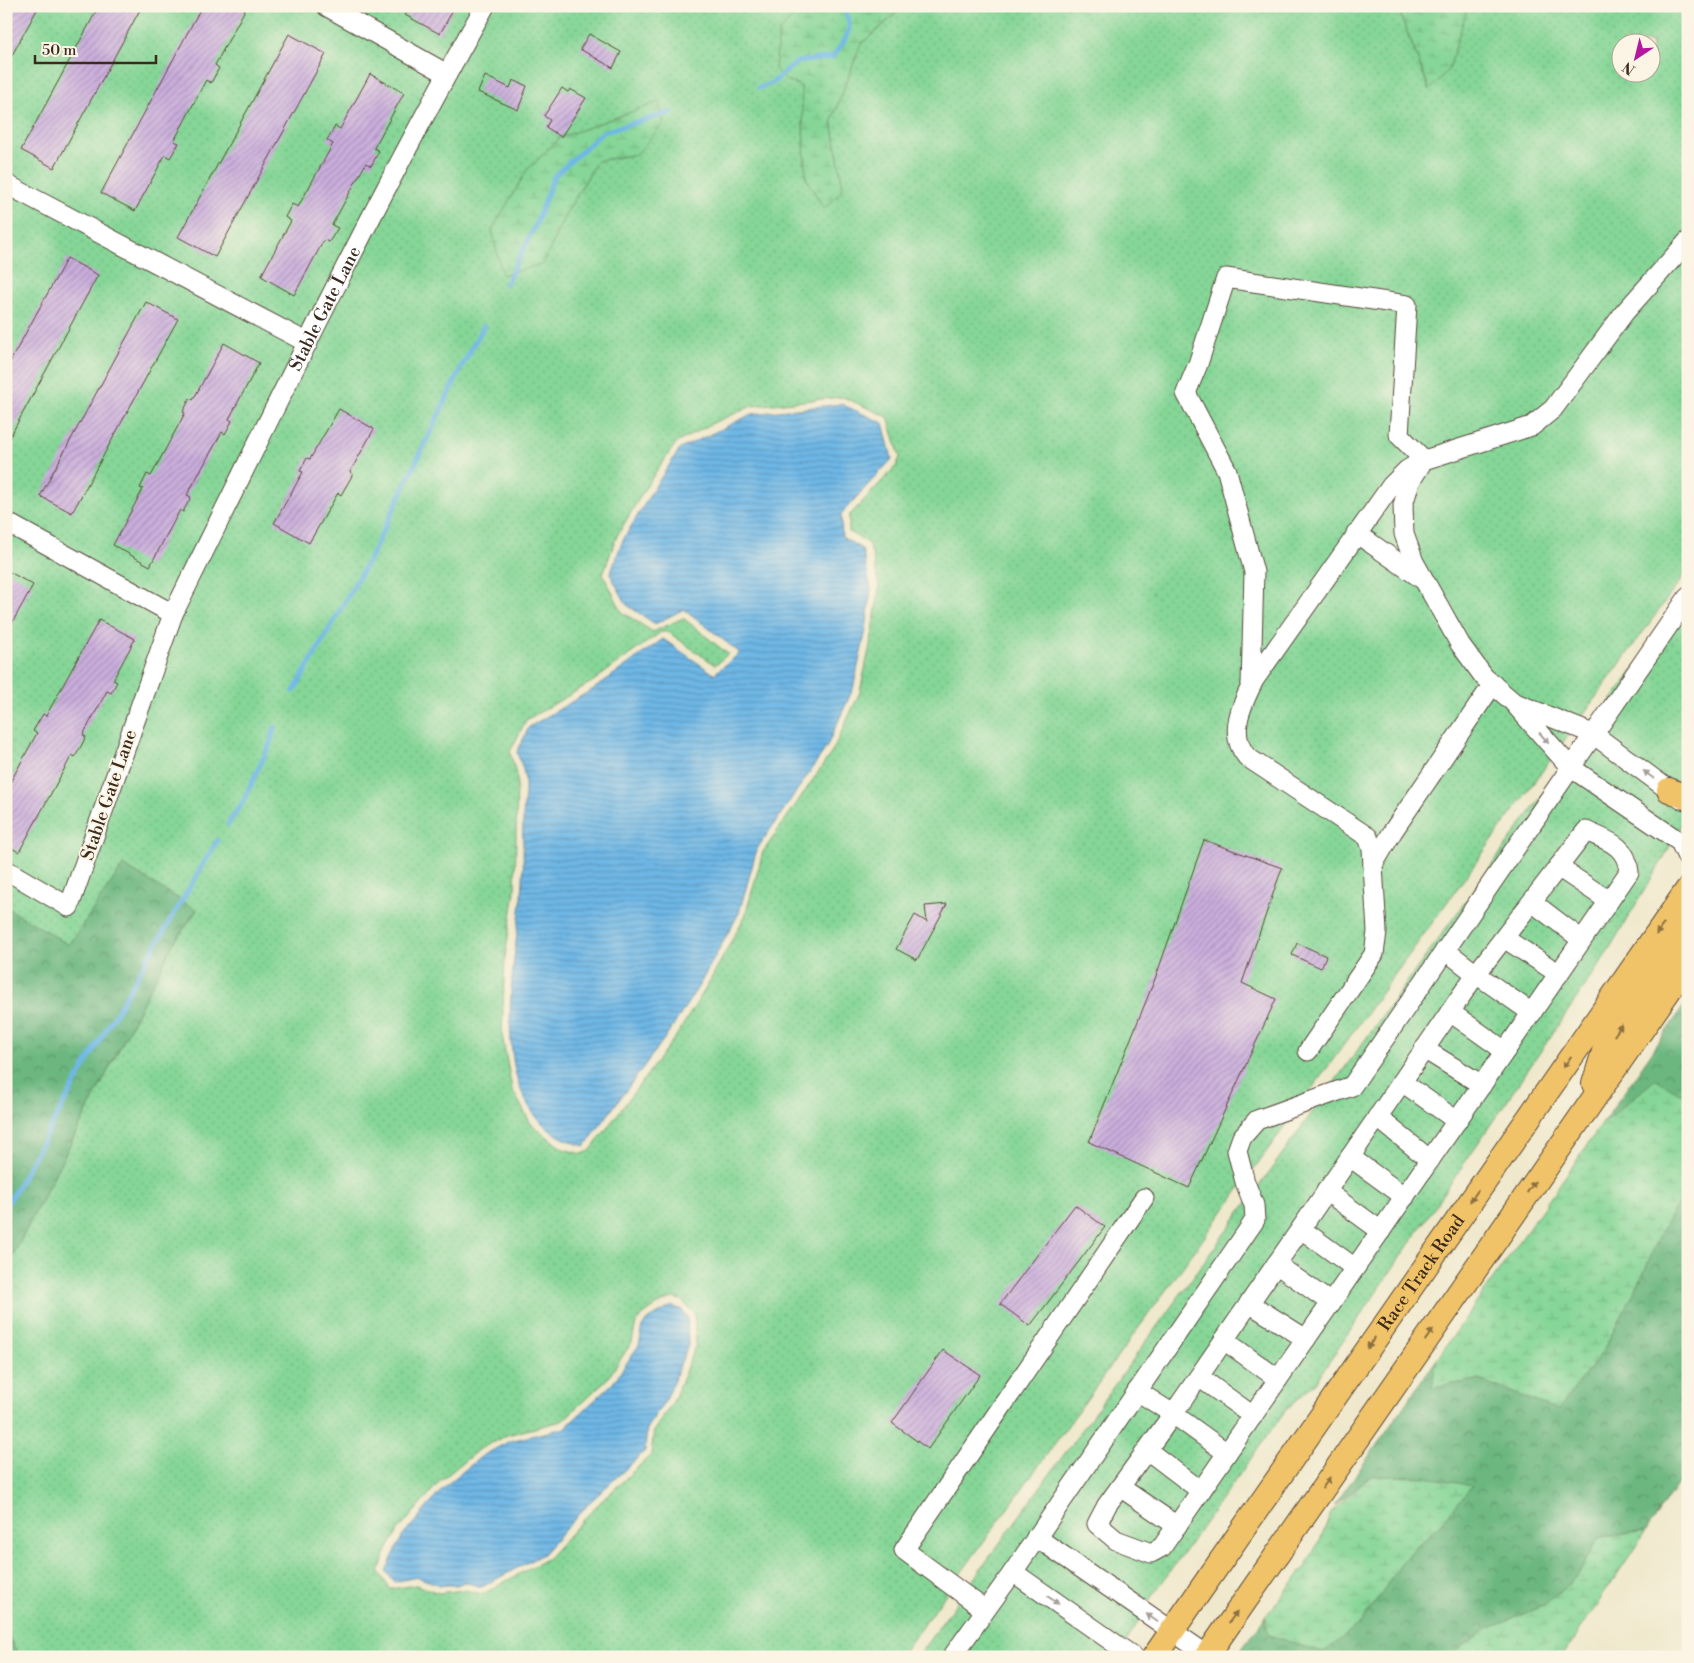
<svg xmlns="http://www.w3.org/2000/svg" width="1694" height="1663" font-family="'Libre Bodoni',serif">
<style>
.grass{fill:url(#grass-dots);stroke:#60805a;fill-rule:evenodd}
.forest{fill:url(#forest-crowns);stroke:#54704f}
.wetland{fill:url(#wetland-marsh);stroke:#60805a}
.water{fill:url(#water-rules);stroke:#547082}
.lines{fill:none;stroke-linecap:round;stroke-linejoin:round}
.stream{stroke:#6eb7e6;stroke-width:5}
.building{fill:url(#building-hatch)}
.minor-casing{stroke:#564638;stroke-width:21}
.major-casing{stroke:#564638;stroke-width:26}
.minor{stroke:#fff;stroke-width:19}
.major{stroke:#f0c369;stroke-width:24}
.oneway{fill:#a79f9a}
.oneway2{fill:#8c6f40}
.labels{text-anchor:middle;dominant-baseline:central;stroke-width:4;stroke-linejoin:round;paint-order:stroke}
.street-label{font-size:18px;fill:#3b2a1e;stroke:#fcf5e5}
</style>
<defs>
<pattern id="grass-dots" width="8" height="8" patternUnits="userSpaceOnUse" patternTransform="scale(1.25)"><rect width="8" height="8" fill="#85d697"/><path d="M2 2h.1M6 6h.1" fill="none" stroke="#74b882" stroke-width="1.8" stroke-linecap="round"/></pattern>
<pattern id="forest-crowns" width="20" height="18" patternUnits="userSpaceOnUse" patternTransform="scale(1.25)"><rect width="20" height="18" fill="#6cb780"/><path d="M2 6a3 3 0 1 1 6 0M12 15a3 3 0 1 1 6 0" fill="none" stroke="#5a9568"/></pattern>
<pattern id="wetland-marsh" width="20" height="14" patternUnits="userSpaceOnUse" patternTransform="scale(1.25)"><rect width="20" height="14" fill="#85d697"/><path d="M1 5h8M5 5V1M11 12h8M15 12V8" fill="none" stroke="#74b882"/></pattern>
<pattern id="water-rules" width="6" height="5" patternUnits="userSpaceOnUse" patternTransform="scale(1.25)"><rect width="6" height="5" fill="#6eb7e6"/><path d="M0 2.5h6" fill="none" stroke="#5c95ba"/></pattern>
<pattern id="building-hatch" width="6" height="6" patternUnits="userSpaceOnUse" patternTransform="scale(1.25)"><rect width="6" height="6" fill="#caaedd"/><path d="M-1 1l2-2M0 6l6-6M5 7l2-2" fill="none" stroke="#a58eb3"/></pattern>
</defs>
<rect width="100%" height="100%" fill="#fcf5e5"/>
<filter id="ink" filterUnits="userSpaceOnUse"><feTurbulence type="fractalNoise" baseFrequency=".02" numOctaves="2"/><feDisplacementMap in="SourceGraphic" scale="10" xChannelSelector="R" yChannelSelector="G"/><feConvolveMatrix kernelMatrix="1 2 1 2 8 2 1 2 1" color-interpolation-filters="sRGB"/></filter>
<filter id="wash" filterUnits="userSpaceOnUse"><feTurbulence type="fractalNoise" baseFrequency=".0096" numOctaves="4" result="noise"/><feDisplacementMap in="SourceGraphic" scale="20" xChannelSelector="R" yChannelSelector="G"/><feGaussianBlur stdDeviation="1.12" result="paint"/><feColorMatrix in="noise" values="0 0 0 0 0 0 0 0 0 0 0 0 0 0 0 0 0 1.4 0 .05"/><feComposite in="paint" operator="in"/></filter>
<g filter="url(#wash)">
<rect width="100%" height="100%" fill="#efe8cc"/>
<g class="grass">
<path d="M 6,6 L 805,6 L 779,31 L 786,80 L 801,86 L 806,178 L 843,189 L 832,120 L 861,44 L 905,6 L 1397,6 L 1429,89 L 1467,9 L 1466,6 L 1688,6 L 1688,570 L 900,1657 L 22,1657 L 13,1646 L 6,1630 L 6,1269 L 173,944 L 197,910 L 69,945 L 6,907 ZM 1622,42 L 1652,42 L 1652,72 L 1622,72 ZM 561,137 L 637,154 L 597,161 L 564,217 L 543,264 ZM 843,397 L 888,417 L 900,457 L 897,465 L 849,516 L 849,532 L 868,543 L 872,553 L 879,586 L 873,631 L 860,692 L 832,752 L 763,852 L 745,916 L 706,988 L 676,1036 L 590,1151 L 582,1154 L 563,1149 L 531,1124 L 512,1089 L 502,1035 L 505,957 L 515,891 L 517,778 L 510,752 L 526,720 L 592,682 L 661,632 L 668,632 L 715,665 L 728,654 L 683,618 L 653,632 L 622,612 L 603,574 L 617,536 L 647,485 L 676,443 L 713,423 L 752,406 ZM 673,1298 L 681,1300 L 694,1313 L 696,1344 L 673,1402 L 654,1430 L 651,1455 L 595,1507 L 548,1558 L 483,1594 L 464,1590 L 439,1593 L 416,1585 L 390,1589 L 379,1572 L 387,1550 L 398,1531 L 440,1481 L 478,1450 L 507,1435 L 562,1421 L 608,1378 L 632,1342 L 636,1323 L 641,1317 L 657,1305 Z"/>
<polygon points="1688,595 1688,788 1665,778 1657,795 1688,808 1688,812 1663,859 1602,961 1314,1384 1285,1411 1153,1595 1118,1657 917,1657"/>
</g>
<g class="forest">
<polygon points="123,865 197,910 173,944 6,1269 6,907 69,945"/>
<polygon points="1688,1000 1688,1098 1656,1080 1602,1124"/>
<polygon points="1688,1186 1688,1469 1646,1531 1598,1538 1578,1575 1547,1604 1482,1632 1449,1657 1236,1657 1266,1616 1266,1629 1361,1623 1405,1558 1439,1525 1426,1477 1371,1476 1334,1506 1437,1359 1432,1387 1480,1380 1558,1410 1603,1351 1640,1281 1660,1234"/>
<polygon points="6,1630 13,1646 22,1657 6,1657"/>
</g>
<g class="wetland">
<polygon points="805,6 905,6 861,44 832,120 843,189 824,209 806,178 801,86 785,80 775,69 779,31"/>
<polygon points="1397,6 1466,6 1467,9 1449,69 1430,90"/>
<polygon points="659,102 664,123 637,154 597,161 564,217 543,264 502,275 492,230 527,170 561,137"/>
<polygon points="1656,1079 1688,1098 1688,1186 1660,1234 1640,1281 1603,1351 1558,1410 1480,1380 1432,1387 1437,1359 1602,1124"/>
<polygon points="1371,1476 1426,1477 1472,1486 1439,1525 1405,1558 1361,1623 1323,1653 1270,1635 1266,1629 1266,1616 1305,1567 1321,1538 1331,1512"/>
<polygon points="1646,1531 1562,1657 1449,1657 1482,1632 1547,1604 1578,1575 1598,1538"/>
</g>
<g class="water">
<path d="M 841,404 L 883,423 L 892,459 L 841,514 L 842,537 L 862,549 L 871,589 L 866,630 L 853,689 L 826,748 L 757,849 L 739,913 L 700,984 L 670,1031 L 585,1146 C 478,1121 515,969 522,892 C 525,868 522,844 523,820 C 523,806 527,788 524,774 C 523,767 519,760 517,752 L 529,727 L 595,688 L 663,639 L 714,674 L 740,653 L 684,609 L 655,624 L 627,605 L 610,574 L 623,540 L 654,488 L 680,449 L 752,414 Z"/>
<polygon points="672,1306 682,1310 687,1317 688,1345 666,1400 647,1427 645,1451 590,1502 543,1554 482,1587 464,1582 457,1585 440,1585 417,1577 394,1582 386,1571 402,1537 445,1486 482,1456 510,1441 565,1428 613,1383 639,1345 643,1326 646,1321"/>
</g>
<g class="lines">
<g class="stream">
<path d="M 759,88 L 772,83 L 797,62 L 833,57 C 846,38 857,28 842,6"/>
<polyline points="506,284 535,226 554,176 603,132 672,112"/>
<polyline points="294,691 372,554 462,366 484,326"/>
<polyline points="228,824 243,802 269,746 275,727"/>
<polyline points="6,1207 90,1057 217,841"/>
</g>
</g>
<g id="blocks">
<g class="building">
<polygon points="6,6 39,6 6,66"/>
<polygon points="99,6 142,6 54,168 21,150"/>
<polygon points="202,6 247,6 215,65 219,68 211,83 206,80 174,141 179,143 170,158 165,155 135,211 101,193"/>
<polygon points="410,6 455,6 440,34 405,15"/>
<polygon points="289,34 326,54 215,257 178,237"/>
<polygon points="589,34 621,52 613,68 580,49"/>
<polygon points="370,74 404,93 374,148 379,151 371,166 366,163 332,225 338,228 329,242 324,240 294,295 261,276 291,221 285,217 292,204 298,207 333,144 327,140 335,126 340,129"/>
<polygon points="485,76 510,88 513,80 527,86 518,110 478,92"/>
<polygon points="562,88 568,92 570,89 586,98 561,137 546,127 550,120 544,116"/>
<polygon points="67,258 98,275 6,444 6,369"/>
<polygon points="146,302 178,319 72,513 40,496"/>
<polygon points="224,343 259,363 229,419 232,421 225,434 222,432 187,495 191,497 183,512 180,510 150,566 113,545 143,489 140,488 147,474 151,476 185,413 183,412 190,398 193,400"/>
<polygon points="339,409 374,429 350,472 353,474 341,495 338,493 309,543 274,523 303,472 300,471 307,458 310,459"/>
<polygon points="6,570 33,585 6,634"/>
<polygon points="99,620 135,639 113,680 117,682 111,693 107,691 83,735 86,737 75,757 72,755 19,852 6,845 6,790 37,733 33,731 43,714 46,716"/>
<polygon points="1204,840 1282,868 1242,983 1276,999 1189,1188 1089,1142 1155,979"/>
<polygon points="947,904 917,960 896,949 915,915 927,922 925,906"/>
<polygon points="1297,943 1326,956 1321,968 1292,955"/>
<polygon points="1075,1205 1105,1227 1030,1326 1000,1304"/>
<polygon points="943,1350 980,1375 928,1449 892,1423"/>
</g>
</g>
</g>
<g filter="url(#ink)">
<use href="#blocks" fill-opacity="0" stroke="#564638" stroke-width="1"/>
<g class="lines">
<g class="minor-casing">
<g id="minor">
<polyline points="326,6 447,74"/>
<polyline points="6,184 308,343"/>
<polyline points="1420,466 1410,482 1403,505 1404,534 1414,562 1460,644 1484,677 1512,701 1570,767 1680,842 1688,859"/>
<polyline points="6,522 173,614 69,907 6,870"/>
<polyline points="1356,533 1422,579"/>
<path id="s1" d="M 173,614 C 274,410 373,204 485,6"/>
<polyline points="1251,685 1254,572 1227,471 1186,393 1198,364 1226,278 1407,305 1399,435 1424,460"/>
<polyline points="1518,704 1593,734 1681,799"/>
<path d="M 1373,865 L 1372,849 L 1368,837 L 1247,757 C 1227,734 1242,704 1254,680 L 1391,486 L 1407,470 L 1424,460 L 1532,426 L 1553,409 L 1624,313 L 1688,241"/>
<polyline points="1558,867 1609,901"/>
<polyline points="1532,902 1582,940"/>
<polyline points="1504,938 1559,974"/>
<polyline points="1450,1012 1505,1051"/>
<polyline points="1424,1049 1482,1085"/>
<polyline points="1308,1051 1374,954 1377,932 1373,865 1393,831 1493,684"/>
<polyline points="1402,1082 1457,1121"/>
<polyline points="1377,1117 1430,1160"/>
<polyline points="1350,1157 1405,1197"/>
<polyline points="1326,1191 1381,1231"/>
<polyline points="1301,1229 1355,1268"/>
<polyline points="1276,1264 1331,1303"/>
<polyline points="1249,1303 1306,1339"/>
<polyline points="1224,1340 1278,1379"/>
<polyline points="1199,1377 1253,1416"/>
<path d="M 1137,1391 L 1173,1414 L 1107,1505 L 1097,1524 L 1116,1540 L 1151,1553 L 1162,1547 L 1629,872 C 1627,845 1608,841 1586,831 L 1476,974 L 1445,950"/>
<polyline points="1147,1450 1201,1491"/>
<polyline points="1227,1453 1173,1414 1450,1012 1476,974 1532,1013"/>
<polyline points="1120,1487 1177,1526"/>
<polyline points="1036,1537 1207,1655"/>
<polyline points="1013,1572 1134,1657"/>
<polyline points="985,1610 904,1550 1144,1198"/>
<polyline points="952,1657 1013,1572 1255,1220 1254,1205 1245,1182 1237,1151 1242,1137 1257,1120 1352,1086 1688,597"/>
</g>
</g>
<g class="major-casing">
<g id="major">
<polyline points="1669,790 1688,798"/>
<polyline points="1594,1084 1605,1048 1688,928"/>
<path id="s2" d="M 1154,1657 L 1688,889"/>
<polyline points="1206,1657 1688,963"/>
</g>
</g>
<use href="#minor" class="minor"/>
<use href="#major" class="major"/>
</g>
<defs><path id="oneway-solid" d="M-6-.8H1V-3.2L6.5 0L1 3.2V.8H-6Z" transform="scale(1.25)"/></defs>
<g class="oneway">
<use href="#oneway-solid" transform="translate(1544 738) rotate(49)"/>
<use href="#oneway-solid" transform="translate(1649 775) rotate(-143)"/>
<use href="#oneway-solid" transform="translate(1053 1600) rotate(35)"/>
<use href="#oneway-solid" transform="translate(1152 1618) rotate(-145)"/>
</g>
<g class="oneway2">
<use href="#oneway-solid" transform="translate(1660 929) rotate(125)"/>
<use href="#oneway-solid" transform="translate(1618 1030) rotate(-56)"/>
<use href="#oneway-solid" transform="translate(1567 1062) rotate(125)"/>
<use href="#oneway-solid" transform="translate(1531 1187) rotate(-55)"/>
<use href="#oneway-solid" transform="translate(1474 1196) rotate(125)"/>
<use href="#oneway-solid" transform="translate(1429 1335) rotate(-55)"/>
<use href="#oneway-solid" transform="translate(1371 1343) rotate(125)"/>
<use href="#oneway-solid" transform="translate(1326 1483) rotate(-55)"/>
<use href="#oneway-solid" transform="translate(1233 1617) rotate(-55)"/>
</g>
</g>
<g class="labels">
<g class="street-label">
<text stroke="none"><textPath href="#s1" startOffset="341">Stable Gate Lane</textPath></text>
<text transform="translate(109 795) rotate(-71)">Stable Gate Lane</text>
<text stroke="none"><textPath href="#s2" startOffset="468">Race Track Road</textPath></text>
</g>
</g>
<rect width="1694" height="1663" fill="none" stroke="#fcf5e5" stroke-width="25"/>
<g transform="translate(1636 58) rotate(215)"><circle r="24" fill="#fcf5e5" stroke="#afa495"/>
<path d="M0-4L9 19L0 12L-9 19Z" fill="#b5179e"/>
<text y="-8" font-size="14" font-weight="bold" text-anchor="middle" fill="#3b2a1e">N</text>
</g>
<path d="M35 55v8h121v-8" fill="none" stroke="#3b2a1e" stroke-width="2.5"/>
<text x="42" y="55" font-size="15" fill="#3b2a1e" stroke="#fcf5e5" stroke-width="4" paint-order="stroke">50 m</text>
</svg>
